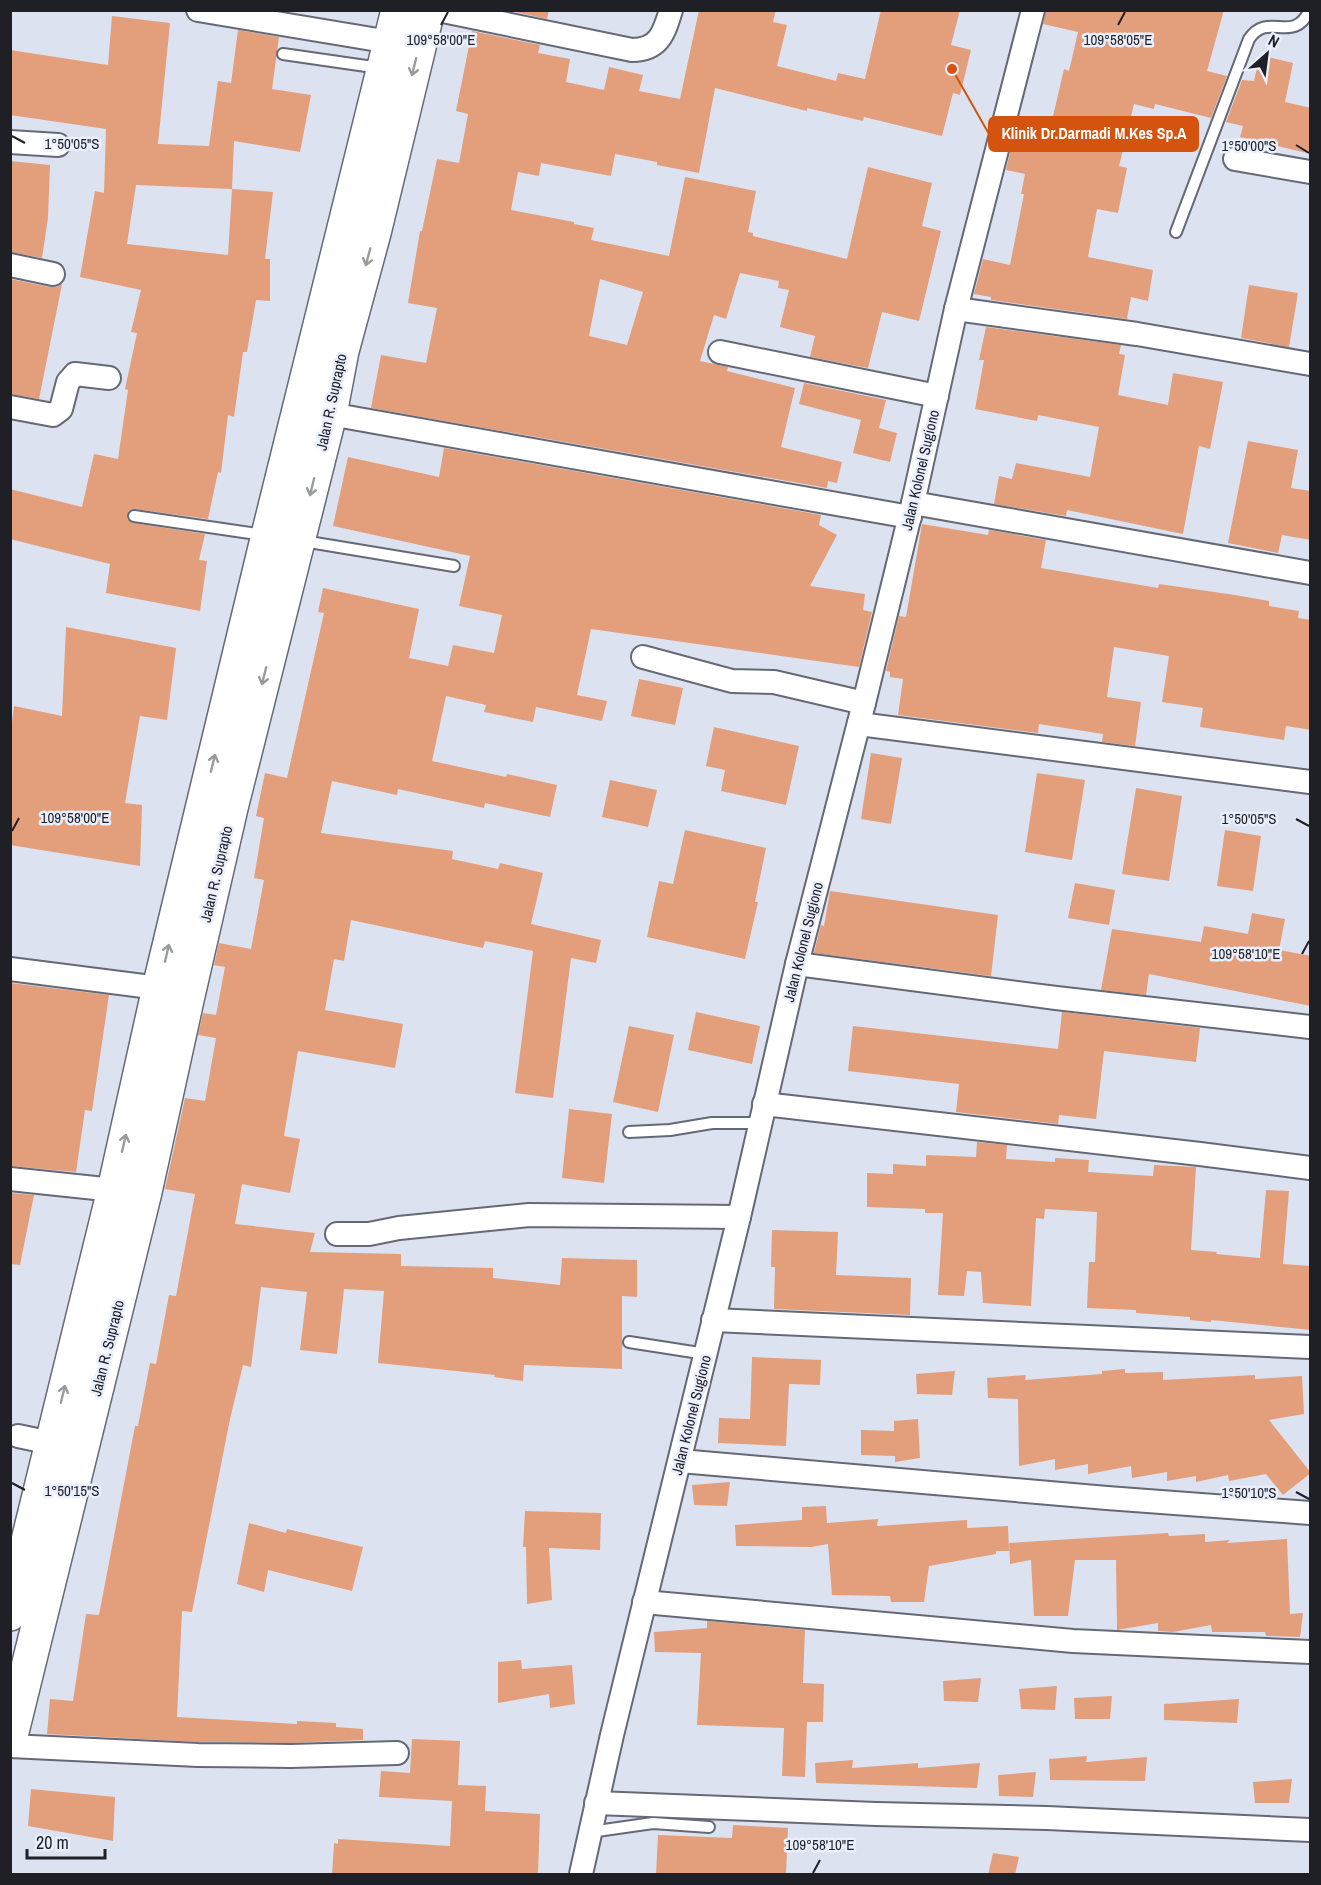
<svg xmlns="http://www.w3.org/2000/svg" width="1321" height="1885" font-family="'Archivo Narrow',sans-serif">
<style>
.building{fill:#e39f7b;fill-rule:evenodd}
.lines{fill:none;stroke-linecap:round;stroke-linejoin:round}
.lane-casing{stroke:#656976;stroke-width:14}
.street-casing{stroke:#656976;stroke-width:26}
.highway-casing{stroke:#656976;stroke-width:36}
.lane{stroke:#fff;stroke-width:10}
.street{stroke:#fff;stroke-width:22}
.highway{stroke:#fff;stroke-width:33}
.oneway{stroke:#9a9b9d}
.ticks{fill:none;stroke:#1f2026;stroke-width:2}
.labels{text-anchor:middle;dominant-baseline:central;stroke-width:5;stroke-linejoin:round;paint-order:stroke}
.street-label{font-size:15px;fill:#1f2026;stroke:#eaeffe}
.ticks-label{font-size:15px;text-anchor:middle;fill:#1f2026;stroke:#eaeffe;stroke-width:5;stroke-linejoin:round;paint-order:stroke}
.leader{fill:none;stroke:#d4530f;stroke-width:2}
.callout-dot{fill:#d4530f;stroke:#eaeffe;stroke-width:2}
.callout{fill:#d4530f;stroke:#d4530f;stroke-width:2}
.callout-label{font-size:16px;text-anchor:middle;font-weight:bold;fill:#fff}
</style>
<rect width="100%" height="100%" fill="#dde2f1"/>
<g class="building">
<polygon points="507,10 549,10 547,19"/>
<path d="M 699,10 L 776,10 L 773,22 L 787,25 L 777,66 L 836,81 L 838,73 L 865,79 L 881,10 L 960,10 L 951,45 L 971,50 L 960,95 L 953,93 L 942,136 L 864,117 L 863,121 L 807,108 L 807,111 L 715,88 L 699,173 L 657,165 L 657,162 L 615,154 L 611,176 L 541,163 L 539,176 L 518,172 L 511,210 L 574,222 L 574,224 L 594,228 L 591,240 L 669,256 L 685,177 L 756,191 L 748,232 L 753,233 L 753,236 L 847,259 L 868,167 L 932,183 L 922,226 L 941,231 L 919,321 L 882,312 L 868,368 L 810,357 L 815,336 L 780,327 L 789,290 L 778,288 L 779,281 L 740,273 L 726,319 L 714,315 L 700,361 L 728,367 L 727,371 L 795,388 L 781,447 L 842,462 L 837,483 L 828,481 L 827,488 L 371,408 L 381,355 L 426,363 L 437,308 L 408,303 L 420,231 L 422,231 L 437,159 L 459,163 L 468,114 L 456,111 L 472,31 L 540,45 L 538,53 L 570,59 L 566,82 L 604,90 L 609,67 L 643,75 L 639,91 L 680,99 ZM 600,279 L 643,292 L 627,345 L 589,336 Z"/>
<polygon points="1046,10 1224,10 1207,71 1227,76 1211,118 1155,104 1154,109 1134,104 1119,166 1127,168 1118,213 1097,209 1088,257 1153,270 1148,301 1131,297 1127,319 991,300 991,297 974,294 983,259 1010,265 1024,194 1021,194 1025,174 1006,170 1011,148 1018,149 1023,119 1051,125 1064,69 1069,71 1078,32 1043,24"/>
<path d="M 112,16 L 170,23 L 158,144 L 209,146 L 218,81 L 231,83 L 238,30 L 279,37 L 272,89 L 311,95 L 300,152 L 234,141 L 232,189 L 273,192 L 265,259 L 270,259 L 270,301 L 256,300 L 247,352 L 243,352 L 234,417 L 228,415 L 221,473 L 218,472 L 208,519 L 135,509 L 131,509 L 127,514 L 127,519 L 133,523 L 205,534 L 199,560 L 207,561 L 200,611 L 106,593 L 110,564 L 10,539 L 10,489 L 82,507 L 94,454 L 118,459 L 128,390 L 125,389 L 137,333 L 131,332 L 141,290 L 80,277 L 95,191 L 104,193 L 106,129 L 10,115 L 10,50 L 108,65 ZM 136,185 L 232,189 L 228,255 L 127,244 Z"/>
<polygon points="1260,55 1293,63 1285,102 1311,108 1311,154 1240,137 1243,126 1226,122 1242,80 1254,81"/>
<polygon points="10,161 50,165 48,218 42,258 10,252"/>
<polygon points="10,279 50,287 57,287 62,284 39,399 10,394"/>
<polygon points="1249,285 1298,293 1289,347 1241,338"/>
<polygon points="986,327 1121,345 1119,354 1125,355 1118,395 1168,405 1173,373 1223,382 1210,449 1199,446 1183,534 1067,510 1066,516 994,504 999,476 1012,479 1016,463 1090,477 1099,427 1038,415 1037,421 975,409 984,360 979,360"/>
<polygon points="804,383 886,400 879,428 897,433 890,462 853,453 861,420 799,404"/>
<polygon points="1248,441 1298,450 1291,488 1311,491 1311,540 1282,535 1278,553 1228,543"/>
<polygon points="444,448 821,515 819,525 837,535 810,586 865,594 863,610 872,612 859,667 591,629 577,695 607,701 602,721 536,707 533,722 484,712 486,705 446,696 432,761 506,777 507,774 557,785 550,817 485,803 484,808 398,789 397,795 332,781 321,833 453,851 452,859 498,869 500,863 543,873 531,924 601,940 596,963 571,958 553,1098 515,1093 533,951 485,941 483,948 351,920 344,961 334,959 325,1010 403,1024 395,1068 298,1051 284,1136 300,1139 290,1193 242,1184 235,1224 315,1233 310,1252 401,1254 401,1266 493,1268 493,1278 560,1285 562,1258 637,1260 637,1297 622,1296 622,1369 524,1365 523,1381 494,1377 495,1375 378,1363 384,1291 344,1289 337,1354 300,1350 307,1292 261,1287 251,1367 243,1365 230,1419 192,1612 182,1611 177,1717 297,1724 297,1721 336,1723 336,1727 363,1729 363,1740 291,1743 198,1742 47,1734 50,1699 73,1701 86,1614 99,1615 135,1426 138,1426 150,1363 156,1364 169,1295 176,1296 195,1194 165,1189 185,1098 205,1101 216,1038 198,1035 203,1013 216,1015 225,967 214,965 219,943 251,949 264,880 254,878 264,818 256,816 265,773 287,778 324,613 318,612 323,588 419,609 409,658 448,666 453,645 494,653 502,615 459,606 470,556 333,526 348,457 439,477"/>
<polygon points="922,524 988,535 989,530 1046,540 1041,568 1158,588 1159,584 1235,595 1269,601 1269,606 1299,611 1298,618 1311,620 1311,730 1286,726 1284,740 1200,727 1203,708 1162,702 1169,656 1114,647 1107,697 1141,702 1135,746 1102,742 1103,734 1039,724 1038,733 898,715 903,679 890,677 890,672 886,671 899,616 906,617"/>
<polygon points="66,627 176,648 167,720 140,716 125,803 142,805 140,866 10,845 10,738 14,706 62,716"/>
<polygon points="639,679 683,688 675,725 631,716"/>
<polygon points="714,727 799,746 786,805 721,791 725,770 706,766"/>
<polygon points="871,753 902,758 891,824 861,819"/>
<polygon points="1037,773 1085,780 1072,860 1025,852"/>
<polygon points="610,780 657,790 648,827 602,817"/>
<polygon points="1136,788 1182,796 1169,881 1122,874"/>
<polygon points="685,830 766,848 755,902 758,902 745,959 647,937 659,881 673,884"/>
<polygon points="1225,830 1261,836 1253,891 1217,886"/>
<polygon points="1075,883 1115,890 1109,925 1068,918"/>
<polygon points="830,891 998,915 991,976 814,953 821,925 824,926"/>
<polygon points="1252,913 1285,919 1279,950 1311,956 1311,1006 1149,974 1146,995 1101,990 1112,929 1201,942 1204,926 1248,934"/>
<polygon points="10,983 109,995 92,1111 85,1110 76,1172 10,1166"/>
<polygon points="696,1012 760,1026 752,1064 688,1050"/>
<polygon points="1062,1012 1200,1028 1196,1062 1104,1051 1096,1119 1059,1115 1058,1124 956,1112 959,1084 848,1071 853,1026 1058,1049"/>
<polygon points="629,1026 674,1035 658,1112 613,1102"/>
<polygon points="569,1109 612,1114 604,1183 562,1178"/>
<polygon points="977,1142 1007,1145 1006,1159 1055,1162 1055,1158 1089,1160 1088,1172 1153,1176 1154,1165 1196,1167 1191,1250 1217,1252 1216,1254 1260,1258 1266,1190 1289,1191 1283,1264 1311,1266 1311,1330 1211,1320 1211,1322 1190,1320 1190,1317 1136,1313 1136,1310 1087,1308 1089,1262 1095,1262 1097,1212 1045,1209 1044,1219 1036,1218 1031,1306 983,1303 981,1272 967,1271 964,1296 938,1295 943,1213 925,1213 925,1209 867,1207 867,1173 893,1174 893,1164 926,1166 926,1155 976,1157"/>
<polygon points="10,1193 34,1195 20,1265 10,1264"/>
<polygon points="772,1230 838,1232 836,1275 911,1278 910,1315 774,1309 775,1267 771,1267"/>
<polygon points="752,1357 821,1360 820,1385 789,1384 786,1446 718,1443 719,1418 750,1419"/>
<polygon points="1125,1369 1125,1373 1163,1372 1163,1380 1255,1375 1255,1379 1302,1376 1304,1414 1269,1420 1311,1473 1283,1495 1266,1474 1229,1481 1228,1475 1196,1482 1196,1476 1167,1481 1167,1472 1132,1478 1131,1466 1088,1474 1088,1464 1055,1470 1055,1459 1019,1466 1018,1399 988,1398 987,1378 1026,1375 1025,1380 1102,1374 1102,1371"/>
<polygon points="955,1371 952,1395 917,1394 916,1374"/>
<polygon points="918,1419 920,1458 895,1462 895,1456 861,1455 861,1430 894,1431 894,1421"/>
<polygon points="730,1482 727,1506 694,1505 692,1485"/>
<polygon points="826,1506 827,1523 878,1519 877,1526 967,1520 967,1528 1008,1526 1009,1551 996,1551 996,1554 929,1566 924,1602 891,1602 890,1596 832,1595 828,1544 811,1547 736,1546 735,1525 802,1520 802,1507"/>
<polygon points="525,1511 601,1513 600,1550 549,1548 552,1600 527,1604 526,1547 523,1547"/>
<polygon points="249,1523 286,1533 287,1529 363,1547 352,1591 268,1570 264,1592 237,1584"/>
<polygon points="1168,1533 1169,1536 1205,1534 1205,1542 1230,1540 1227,1543 1287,1539 1290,1614 1303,1613 1300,1637 1266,1636 1265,1632 1212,1632 1211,1625 1173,1632 1158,1631 1158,1623 1117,1630 1116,1560 1075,1560 1068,1616 1034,1616 1031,1560 1010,1564 1009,1543"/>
<polygon points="707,1621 805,1630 803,1683 824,1684 823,1722 807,1722 805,1777 782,1776 784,1728 697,1725 701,1653 655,1652 654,1632 707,1628"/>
<polygon points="521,1660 522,1669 572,1665 575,1704 550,1708 549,1694 498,1703 498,1662"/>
<polygon points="981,1678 978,1702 944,1701 943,1681"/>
<polygon points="1057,1686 1055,1710 1021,1709 1019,1689"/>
<polygon points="1112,1696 1110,1719 1075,1719 1074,1698"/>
<polygon points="1239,1699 1237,1723 1164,1720 1164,1704"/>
<polygon points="412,1739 460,1741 458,1785 486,1786 485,1811 540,1814 538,1875 332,1875 334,1843 338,1844 338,1839 450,1846 452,1801 379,1797 381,1771 410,1773"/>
<polygon points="1087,1756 1086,1762 1147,1757 1145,1781 1050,1780 1049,1759"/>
<polygon points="853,1760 852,1768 918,1763 918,1768 980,1763 977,1788 816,1783 815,1763"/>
<polygon points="1036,1772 1033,1797 999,1796 998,1775"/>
<polygon points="1292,1779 1289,1803 1255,1803 1253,1782"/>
<polygon points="31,1789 115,1797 113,1841 28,1826"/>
<polygon points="733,1825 788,1828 786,1875 656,1875 658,1835 732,1838"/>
<polygon points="993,1853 1019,1857 1015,1875 988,1875"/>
</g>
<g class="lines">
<g class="lane-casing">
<g id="lane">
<polyline points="283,54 380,68"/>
<path d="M 1176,232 L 1249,39 C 1269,10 1292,46 1310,10"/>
<polyline points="134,516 264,535"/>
<polyline points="303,541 454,566"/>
<polyline points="629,1132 670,1130 712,1123 759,1123"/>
<polyline points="629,1342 706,1354"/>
<polyline points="590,1832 653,1823 709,1827"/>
</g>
</g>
<g class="street-casing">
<g id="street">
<polyline points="198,10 390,42"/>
<path d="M 438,10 L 632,50 C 659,50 664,33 671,10"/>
<polyline points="10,142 58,145"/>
<polyline points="1235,159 1310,172"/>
<polyline points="10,265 53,274"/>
<polyline points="956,309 1137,334 1310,364"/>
<polyline points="720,352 937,396"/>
<polyline points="10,407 53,415 61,409 68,382 75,374 109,378"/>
<polyline points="330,414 910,517"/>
<polyline points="913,503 1310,573"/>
<polyline points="643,657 732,681 774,682 864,703"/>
<polyline points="859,724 1310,782"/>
<polyline points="797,964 1056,998 1310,1027"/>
<polyline points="10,969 159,988"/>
<polyline points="764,1104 1200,1154 1310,1168"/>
<polyline points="10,1179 114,1190"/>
<polyline points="337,1234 369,1234 399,1228 529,1215 739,1217"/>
<polyline points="713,1320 1310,1347"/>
<polyline points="18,1436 51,1443"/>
<polyline points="680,1461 1107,1498 1310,1513"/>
<polyline points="644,1602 1073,1641 1310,1652"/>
<polyline points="10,1746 198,1755 291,1756 397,1753"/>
<polyline points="596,1803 876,1814 1047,1818 1310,1830"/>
<polyline points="581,1874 612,1735 739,1217 797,964 864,703 913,503 956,309 1033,10"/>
</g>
</g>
<g class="highway-casing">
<g id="highway">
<polyline points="10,1614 114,1190 159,988 268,535 398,10"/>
<polyline points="10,1740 145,1192 187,1000 231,808 330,414 342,351 374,233 428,10"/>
</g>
</g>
<use href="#lane" class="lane"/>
<use href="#street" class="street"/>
<use href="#highway" class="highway"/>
</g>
<defs><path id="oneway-shaft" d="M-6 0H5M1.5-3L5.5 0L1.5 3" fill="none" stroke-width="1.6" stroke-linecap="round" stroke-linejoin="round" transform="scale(1.5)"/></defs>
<g class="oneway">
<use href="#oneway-shaft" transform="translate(414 67) rotate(104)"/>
<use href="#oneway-shaft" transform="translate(368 257) rotate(105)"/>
<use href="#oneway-shaft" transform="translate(312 487) rotate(104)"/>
<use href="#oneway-shaft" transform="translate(264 676) rotate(104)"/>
<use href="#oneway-shaft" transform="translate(213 763) rotate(-76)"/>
<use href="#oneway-shaft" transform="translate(167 953) rotate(-77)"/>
<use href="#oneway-shaft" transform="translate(124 1143) rotate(-77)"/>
<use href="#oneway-shaft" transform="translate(63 1394) rotate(-76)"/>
</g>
<path class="ticks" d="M 441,25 L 448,12M 1118,25 L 1125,12M 12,136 L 25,143M 1296,145 L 1309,153M 1296,819 L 1309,826M 12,831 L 19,818M 1302,954 L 1309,941M 12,1483 L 25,1490M 1296,1492 L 1309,1499M 813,1873 L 820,1860"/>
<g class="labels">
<g class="street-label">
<text transform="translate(331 402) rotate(-78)">Jalan R. Suprapto</text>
<text transform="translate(920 470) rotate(-77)">Jalan Kolonel Sugiono</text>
<text transform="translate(216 874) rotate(-77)">Jalan R. Suprapto</text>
<text transform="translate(803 942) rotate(-76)">Jalan Kolonel Sugiono</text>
<text transform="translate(107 1348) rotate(-76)">Jalan R. Suprapto</text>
<text transform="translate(691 1415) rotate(-76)">Jalan Kolonel Sugiono</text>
</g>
</g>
<g class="ticks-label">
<text x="441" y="45">109°58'00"E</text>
<text x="1118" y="45">109°58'05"E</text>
<text x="72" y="149">1°50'05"S</text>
<text x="1249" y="151">1°50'00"S</text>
<text x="75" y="823">109°58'00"E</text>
<text x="1249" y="824">1°50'05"S</text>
<text x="1246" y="959">109°58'10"E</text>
<text x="72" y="1496">1°50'15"S</text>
<text x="1249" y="1498">1°50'10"S</text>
<text x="820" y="1850">109°58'10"E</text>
</g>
<path class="leader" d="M952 69L989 134"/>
<circle class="callout-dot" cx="952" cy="69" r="6"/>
<rect class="callout" x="989" y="117" width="209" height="34" rx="6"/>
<g class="callout-label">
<text x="1094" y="139">Klinik Dr.Darmadi M.Kes Sp.A</text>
</g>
<rect width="1321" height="1885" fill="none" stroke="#1f2026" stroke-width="24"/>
<g transform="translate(1267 54) rotate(28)" stroke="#eaeffe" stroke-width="4.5" paint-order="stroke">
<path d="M0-4.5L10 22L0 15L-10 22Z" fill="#1f2026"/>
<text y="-9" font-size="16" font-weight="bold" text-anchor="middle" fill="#1f2026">N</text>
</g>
<path d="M27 1849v9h78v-9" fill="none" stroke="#1f2026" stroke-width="3"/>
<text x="36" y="1849" font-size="18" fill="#1f2026" stroke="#eaeffe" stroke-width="4.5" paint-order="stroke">20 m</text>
</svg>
